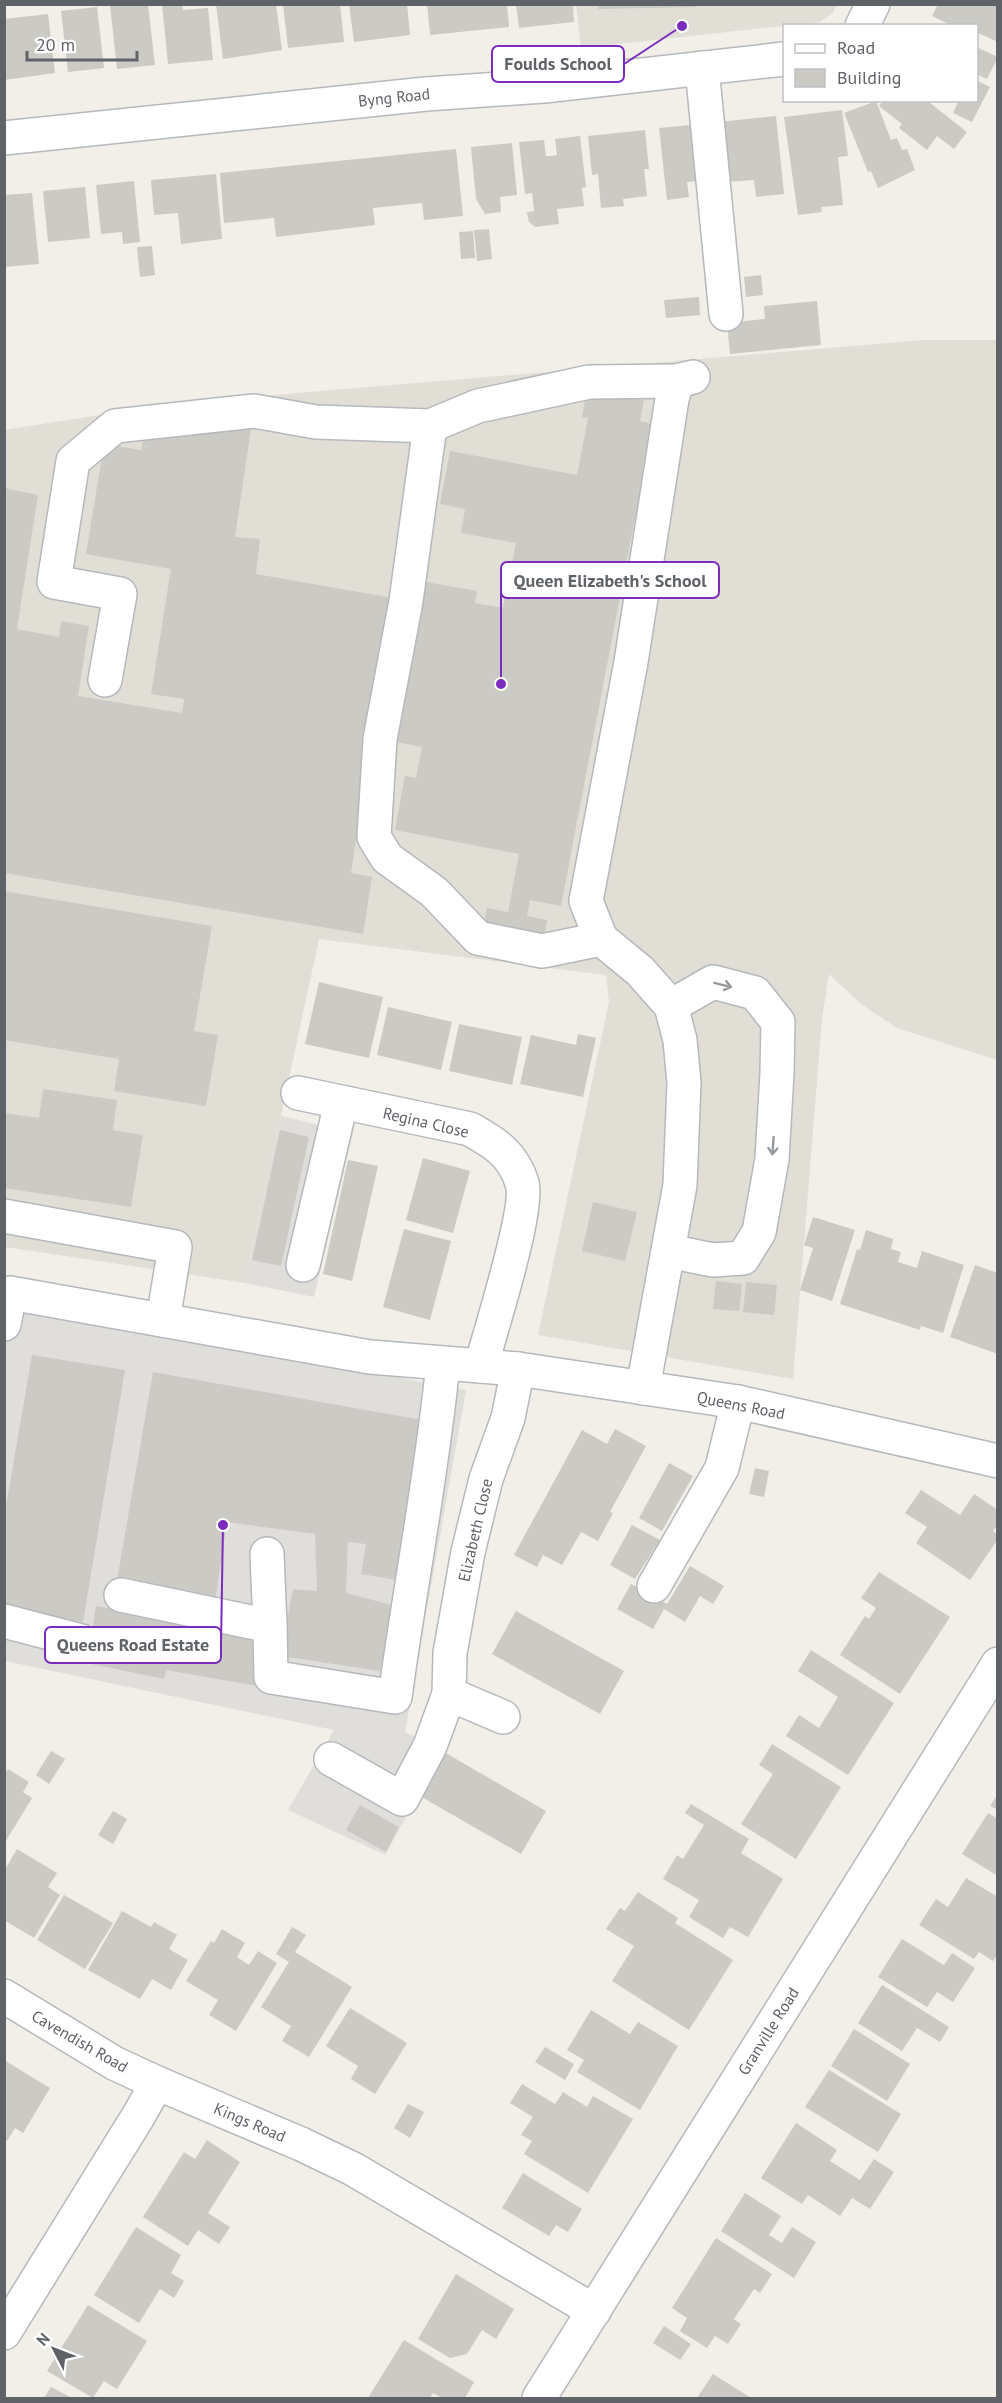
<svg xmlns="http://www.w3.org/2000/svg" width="1002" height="2403" font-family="'PT Sans',sans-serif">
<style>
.industrial{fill:#e0deda}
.education{fill:#e1ded6}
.building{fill:#cccac5}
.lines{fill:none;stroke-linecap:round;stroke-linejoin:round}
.minor-casing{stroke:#b5b8bc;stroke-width:36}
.minor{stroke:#fff;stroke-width:33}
.oneway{stroke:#979a9d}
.labels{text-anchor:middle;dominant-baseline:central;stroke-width:4.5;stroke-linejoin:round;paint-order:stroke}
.street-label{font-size:16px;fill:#5f6368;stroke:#fff}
.leader{fill:none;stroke:#7b2cbf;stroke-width:2}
.callout-dot{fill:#7b2cbf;stroke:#fff;stroke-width:2}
.callout{fill:#fff;stroke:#7b2cbf;stroke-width:2}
.callout-label{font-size:18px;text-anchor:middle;font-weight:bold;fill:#5f6368}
</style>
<rect width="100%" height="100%" fill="#f1efe8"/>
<g class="industrial">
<polygon points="281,1116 353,1133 314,1297 245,1283"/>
<polygon points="4,1304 466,1390 405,1732 444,1749 385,1855 288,1810 334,1730 5,1661"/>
</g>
<g class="education">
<polygon points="576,5 836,5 833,13 820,22 581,48"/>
<polygon points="923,340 997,340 997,1060 897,1028 861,1004 829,974 822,1019 793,1379 538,1335 609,1002 606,975 319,939 245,1283 5,1247 4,430 170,404"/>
</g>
<g class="building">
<polygon points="162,4 182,4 183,10 208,8 213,60 168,64"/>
<polygon points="216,4 276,4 282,50 223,59"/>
<polygon points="283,4 340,4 344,42 288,48"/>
<polygon points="349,4 407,4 410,35 354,42"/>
<polygon points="427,4 507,4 509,27 430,35"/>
<polygon points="516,4 573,4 574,22 519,28"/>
<polygon points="598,4 695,4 696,7 598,9"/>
<polygon points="938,4 998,4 998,42 976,32 976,26 953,26 932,16"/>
<polygon points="110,5 148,5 155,65 117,69"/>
<polygon points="97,7 104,68 68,72 61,11"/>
<polygon points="48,14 55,73 4,80 4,19"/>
<polygon points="976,47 998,57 987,79 976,74"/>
<polygon points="976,80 990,87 972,122 953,113 958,102 955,100 976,100"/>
<polygon points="884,100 926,100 967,132 954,149 937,136 927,150 899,128 902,124 879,106"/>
<polygon points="876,101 891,140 897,138 902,150 907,149 915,170 878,188 871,171 868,172 844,113"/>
<polygon points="842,110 848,156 838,157 843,205 821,207 822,212 798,215 784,117"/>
<polygon points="776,116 784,194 756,197 754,180 725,182 718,122"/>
<polygon points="702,124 707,180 687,182 689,197 667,200 659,128"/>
<polygon points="645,130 649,169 644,169 647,196 623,199 624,206 601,208 598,174 592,175 588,136"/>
<polygon points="580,136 586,187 582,188 584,206 557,209 559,224 535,227 529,222 527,212 534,211 532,193 525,194 519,142 544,140 546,156 551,156 557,155 555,139"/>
<polygon points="512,143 517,195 500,197 501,212 485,214 476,199 471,147"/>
<polygon points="456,149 463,216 424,220 422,203 373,208 375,225 276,237 274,218 224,223 220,173"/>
<polygon points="216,174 222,239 181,244 178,213 154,215 151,180"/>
<polygon points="134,181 140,242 123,244 122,232 101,234 96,185"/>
<polygon points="85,187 90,238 48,242 43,191"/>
<polygon points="32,193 39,264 4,267 4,195"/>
<polygon points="489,229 492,259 477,261 474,230"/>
<polygon points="473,231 475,258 461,259 459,232"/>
<polygon points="152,246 155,275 140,277 137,247"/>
<polygon points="761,275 763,295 746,297 744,277"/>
<polygon points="699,297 700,315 666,318 664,300"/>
<polygon points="817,301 821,345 730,354 727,323 765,319 764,306"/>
<polygon points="587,389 644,400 640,421 653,424 561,906 530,900 527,916 547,920 543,945 481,934 487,908 508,912 519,854 395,830 405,776 416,778 422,747 391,741 421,581 477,591 475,603 503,608 516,543 461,533 465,509 440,504 450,451 577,475 588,418 582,417"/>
<polygon points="252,422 235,537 260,539 256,574 393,598 351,873 372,877 363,934 4,873 4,488 38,495 17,629 59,637 61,621 89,626 78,696 182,713 184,699 151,694 171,569 86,554 104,444 141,450 144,437"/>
<polygon points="4,891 212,926 194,1031 218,1035 206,1106 114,1091 119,1059 4,1040"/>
<polygon points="319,982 383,997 369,1058 305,1044"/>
<polygon points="388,1007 452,1022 441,1070 377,1055"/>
<polygon points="459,1024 522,1037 512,1085 449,1071"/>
<polygon points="578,1034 596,1038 583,1097 520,1084 531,1035 576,1045"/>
<polygon points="43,1089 117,1100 113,1130 143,1135 131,1207 4,1188 4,1113 39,1118"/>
<polygon points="280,1130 309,1137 281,1266 252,1260"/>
<polygon points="423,1158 470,1171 453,1233 406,1220"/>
<polygon points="348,1160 378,1166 352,1281 323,1274"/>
<polygon points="593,1202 637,1212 625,1261 582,1251"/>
<polygon points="813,1217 855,1230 832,1301 800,1290 813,1248 804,1245"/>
<polygon points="404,1229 451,1241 430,1320 383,1307"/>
<polygon points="866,1230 893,1239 891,1249 901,1252 898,1262 917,1268 922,1251 964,1265 943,1333 921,1326 920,1330 840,1304 857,1249 860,1250"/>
<polygon points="975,1265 998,1273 998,1354 950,1337"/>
<polygon points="716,1281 742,1284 739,1311 713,1309"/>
<polygon points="746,1282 777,1285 774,1315 743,1312"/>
<polygon points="32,1355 125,1370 83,1622 4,1608 4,1518"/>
<polygon points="153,1372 422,1420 397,1580 361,1574 366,1544 348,1542 346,1593 392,1605 380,1671 280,1656 293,1589 317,1591 315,1534 227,1522 215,1602 116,1586"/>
<polygon points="615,1429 646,1446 610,1512 613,1513 598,1541 581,1532 562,1565 543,1555 537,1567 514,1555 582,1430 607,1444"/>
<polygon points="669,1463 693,1476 662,1531 639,1518"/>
<polygon points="755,1468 769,1471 764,1497 749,1494"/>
<polygon points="921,1490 960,1515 974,1494 998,1510 998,1524 993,1531 998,1535 998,1539 970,1580 916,1543 927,1527 905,1513"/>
<polygon points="632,1525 660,1540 635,1579 610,1565"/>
<polygon points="690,1566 724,1586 713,1604 700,1596 685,1622 664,1609 653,1629 617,1609 631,1584 667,1604"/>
<polygon points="879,1572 950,1617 900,1694 840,1655 865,1616 869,1619 876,1608 861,1598"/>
<polygon points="96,1606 257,1633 258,1686 166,1670 164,1679 87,1663"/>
<polygon points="516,1611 624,1671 600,1714 492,1654"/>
<polygon points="811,1650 894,1703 848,1775 786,1736 799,1715 819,1728 838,1697 798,1671"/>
<polygon points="772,1744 841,1787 796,1859 741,1824 773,1774 759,1765"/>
<polygon points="51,1751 65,1759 49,1784 36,1775"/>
<polygon points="444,1752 546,1811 521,1854 418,1795"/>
<polygon points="8,1769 29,1782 23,1792 32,1798 4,1844 4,1775"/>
<polygon points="998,1794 998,1810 990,1806"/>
<polygon points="691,1804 749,1839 741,1853 783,1879 748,1937 730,1927 723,1938 689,1917 699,1900 663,1879 677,1855 683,1859 704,1825 685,1813"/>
<polygon points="360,1805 399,1827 386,1852 346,1830"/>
<polygon points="113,1811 127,1819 113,1844 98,1835"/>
<polygon points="988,1813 998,1819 998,1876 962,1854"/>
<polygon points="17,1849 57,1873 48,1887 60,1895 34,1938 4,1920 4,1871"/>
<polygon points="966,1878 998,1897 998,1954 993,1961 979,1952 974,1959 919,1925 936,1899 948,1907"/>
<polygon points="638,1892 678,1918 675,1923 733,1960 689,2030 612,1981 634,1946 606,1929 620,1908 625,1911"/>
<polygon points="64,1895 113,1923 85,1969 37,1940"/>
<polygon points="122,1911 151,1927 154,1922 177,1935 169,1949 188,1960 171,1990 152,1979 140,1999 88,1970"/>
<polygon points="292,1927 306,1935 295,1952 352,1987 309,2057 282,2041 291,2026 261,2007 289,1962 276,1954"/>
<polygon points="222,1929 245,1943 237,1957 249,1965 258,1951 277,1963 236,2031 209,2015 218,2000 186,1981 211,1941 214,1943"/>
<polygon points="902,1939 944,1965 952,1953 975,1968 953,2002 937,1992 927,2007 878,1977"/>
<polygon points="882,1985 949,2027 940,2042 917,2028 902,2051 858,2023"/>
<polygon points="350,2008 407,2043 375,2094 351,2079 358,2066 326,2046"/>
<polygon points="591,2010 630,2034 638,2022 678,2046 640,2110 577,2072 584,2060 567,2050"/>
<polygon points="854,2029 910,2064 887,2101 831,2066"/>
<polygon points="545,2047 574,2064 565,2080 535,2062"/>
<polygon points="4,2060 50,2088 23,2133 15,2128 7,2141 4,2139"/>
<polygon points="829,2070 901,2114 878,2152 805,2107"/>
<polygon points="522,2084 555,2104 563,2092 587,2107 593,2096 633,2119 588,2193 524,2154 532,2141 521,2135 533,2117 510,2103"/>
<polygon points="408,2104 424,2112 410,2138 394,2128"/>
<polygon points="796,2123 837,2150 830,2161 860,2180 874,2159 894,2172 870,2209 852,2198 840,2216 808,2195 802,2204 761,2178"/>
<polygon points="207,2140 240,2162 208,2213 230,2227 219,2244 198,2230 188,2246 143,2217 184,2152 195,2159"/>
<polygon points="523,2173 582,2209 568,2232 556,2225 549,2236 502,2208"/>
<polygon points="745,2193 781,2216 769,2235 782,2243 792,2227 816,2242 794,2278 721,2231"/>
<polygon points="136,2227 181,2255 171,2273 184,2281 174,2298 160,2289 139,2323 94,2295"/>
<polygon points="716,2238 772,2274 760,2293 754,2289 734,2319 741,2324 728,2344 715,2336 707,2348 680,2331 687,2318 672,2308"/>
<polygon points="456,2274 514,2309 496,2339 482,2330 467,2354 450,2358 418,2339"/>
<polygon points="88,2305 147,2341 117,2389 104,2381 93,2398 47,2371"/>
<polygon points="664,2326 691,2344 680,2360 653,2343"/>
<polygon points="404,2340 474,2382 465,2398 442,2398 433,2393 430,2398 368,2398"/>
<polygon points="713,2374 751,2398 697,2398"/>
<polygon points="51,2387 72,2398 44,2398"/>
</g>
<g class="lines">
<g class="minor-casing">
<g id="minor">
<polyline points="862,26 873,4"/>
<polyline points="702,68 726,314"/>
<polyline points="4,138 426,94 544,86 784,59"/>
<polyline points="430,426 406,601 380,739 374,837 387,858 434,892 478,938 542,951 601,939"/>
<polyline points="105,680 120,594 54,582 73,461 115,426 254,411 316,422 430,426 478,406 589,382 677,381"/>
<path d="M 298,1093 L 470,1129 C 495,1143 513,1154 522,1183 C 530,1208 490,1333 481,1366"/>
<polyline points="4,1216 175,1247 163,1320"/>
<polyline points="668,1251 713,1260 743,1258 759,1232 772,1159 777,1073 778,1022 755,993 713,982 671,1006"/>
<polyline points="303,1265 341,1103"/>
<polyline points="4,1324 10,1293 370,1357 518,1369 738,1402 998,1461"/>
<polyline points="643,1388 680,1185 684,1083 680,1040 671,1006 640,971 601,939 586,901 631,662 672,399 677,381 693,377"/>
<polyline points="267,1554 270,1626"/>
<polyline points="654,1586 722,1468 738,1402"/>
<path d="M 121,1595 L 270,1626 L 271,1677 L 395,1697 C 410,1586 432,1475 443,1364"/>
<polyline points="4,1621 81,1641"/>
<polyline points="503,1717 449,1694 450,1653 468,1552 486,1479 508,1418 518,1369"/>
<polyline points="331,1759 402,1799 430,1746 449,1694"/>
<polyline points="4,1996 114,2063 157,2083"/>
<polyline points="4,2333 139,2115 157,2083 301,2144 353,2169 594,2311"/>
<polyline points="539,2398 998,1664"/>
</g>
</g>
<use href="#minor" class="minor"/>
</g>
<defs><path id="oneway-shaft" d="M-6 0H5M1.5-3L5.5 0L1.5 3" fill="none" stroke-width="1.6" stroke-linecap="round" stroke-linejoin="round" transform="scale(1.5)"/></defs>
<g class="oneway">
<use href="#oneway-shaft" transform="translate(723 985) rotate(14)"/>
<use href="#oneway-shaft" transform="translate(773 1146) rotate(94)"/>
</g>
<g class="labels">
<g class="street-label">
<text transform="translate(394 97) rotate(-6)">Byng Road</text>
<text transform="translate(426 1122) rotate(13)">Regina Close</text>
<text transform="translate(741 1405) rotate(11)">Queens Road</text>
<text transform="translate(475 1530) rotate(-77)">Elizabeth Close</text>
<text transform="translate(768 2031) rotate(-58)">Granville Road</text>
<text transform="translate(80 2041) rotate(30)">Cavendish Road</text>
<text transform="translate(250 2122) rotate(23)">Kings Road</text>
</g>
</g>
<path class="leader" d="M682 26L624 64M501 684L501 580M223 1525L221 1645"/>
<g class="callout-dot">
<circle cx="682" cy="26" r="6"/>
<circle cx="501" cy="684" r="6"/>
<circle cx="223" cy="1525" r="6"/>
</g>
<g class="callout">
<rect x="492" y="46" width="132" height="36" rx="6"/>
<rect x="501" y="562" width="218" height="36" rx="6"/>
<rect x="45" y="1627" width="176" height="36" rx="6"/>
</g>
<g class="callout-label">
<text x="558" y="70">Foulds School</text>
<text x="610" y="587">Queen Elizabeth's School</text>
<text x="133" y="1651">Queens Road Estate</text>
</g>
<rect width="1002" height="2403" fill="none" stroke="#5f6368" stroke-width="12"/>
<rect x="783" y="24" width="195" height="78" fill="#ffffff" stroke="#bfc1c3" stroke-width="1.5"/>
<rect x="795" y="44" width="30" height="9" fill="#ffffff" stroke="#bfc1c3" stroke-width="1.5"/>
<text x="837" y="54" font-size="18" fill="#5f6368">Road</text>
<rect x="795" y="69" width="30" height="18" fill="#cccac5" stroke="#bfc1c3" stroke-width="1.5"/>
<text x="837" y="84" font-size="18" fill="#5f6368">Building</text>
<g transform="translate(54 2349) rotate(312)" stroke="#ffffff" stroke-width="4.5" paint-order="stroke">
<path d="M0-4.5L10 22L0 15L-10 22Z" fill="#5f6368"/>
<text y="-9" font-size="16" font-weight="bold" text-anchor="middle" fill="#5f6368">N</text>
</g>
<path d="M27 51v9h110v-9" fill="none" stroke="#5f6368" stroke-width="3"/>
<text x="36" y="51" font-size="18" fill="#5f6368" stroke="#ffffff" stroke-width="4.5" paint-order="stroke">20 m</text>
</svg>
